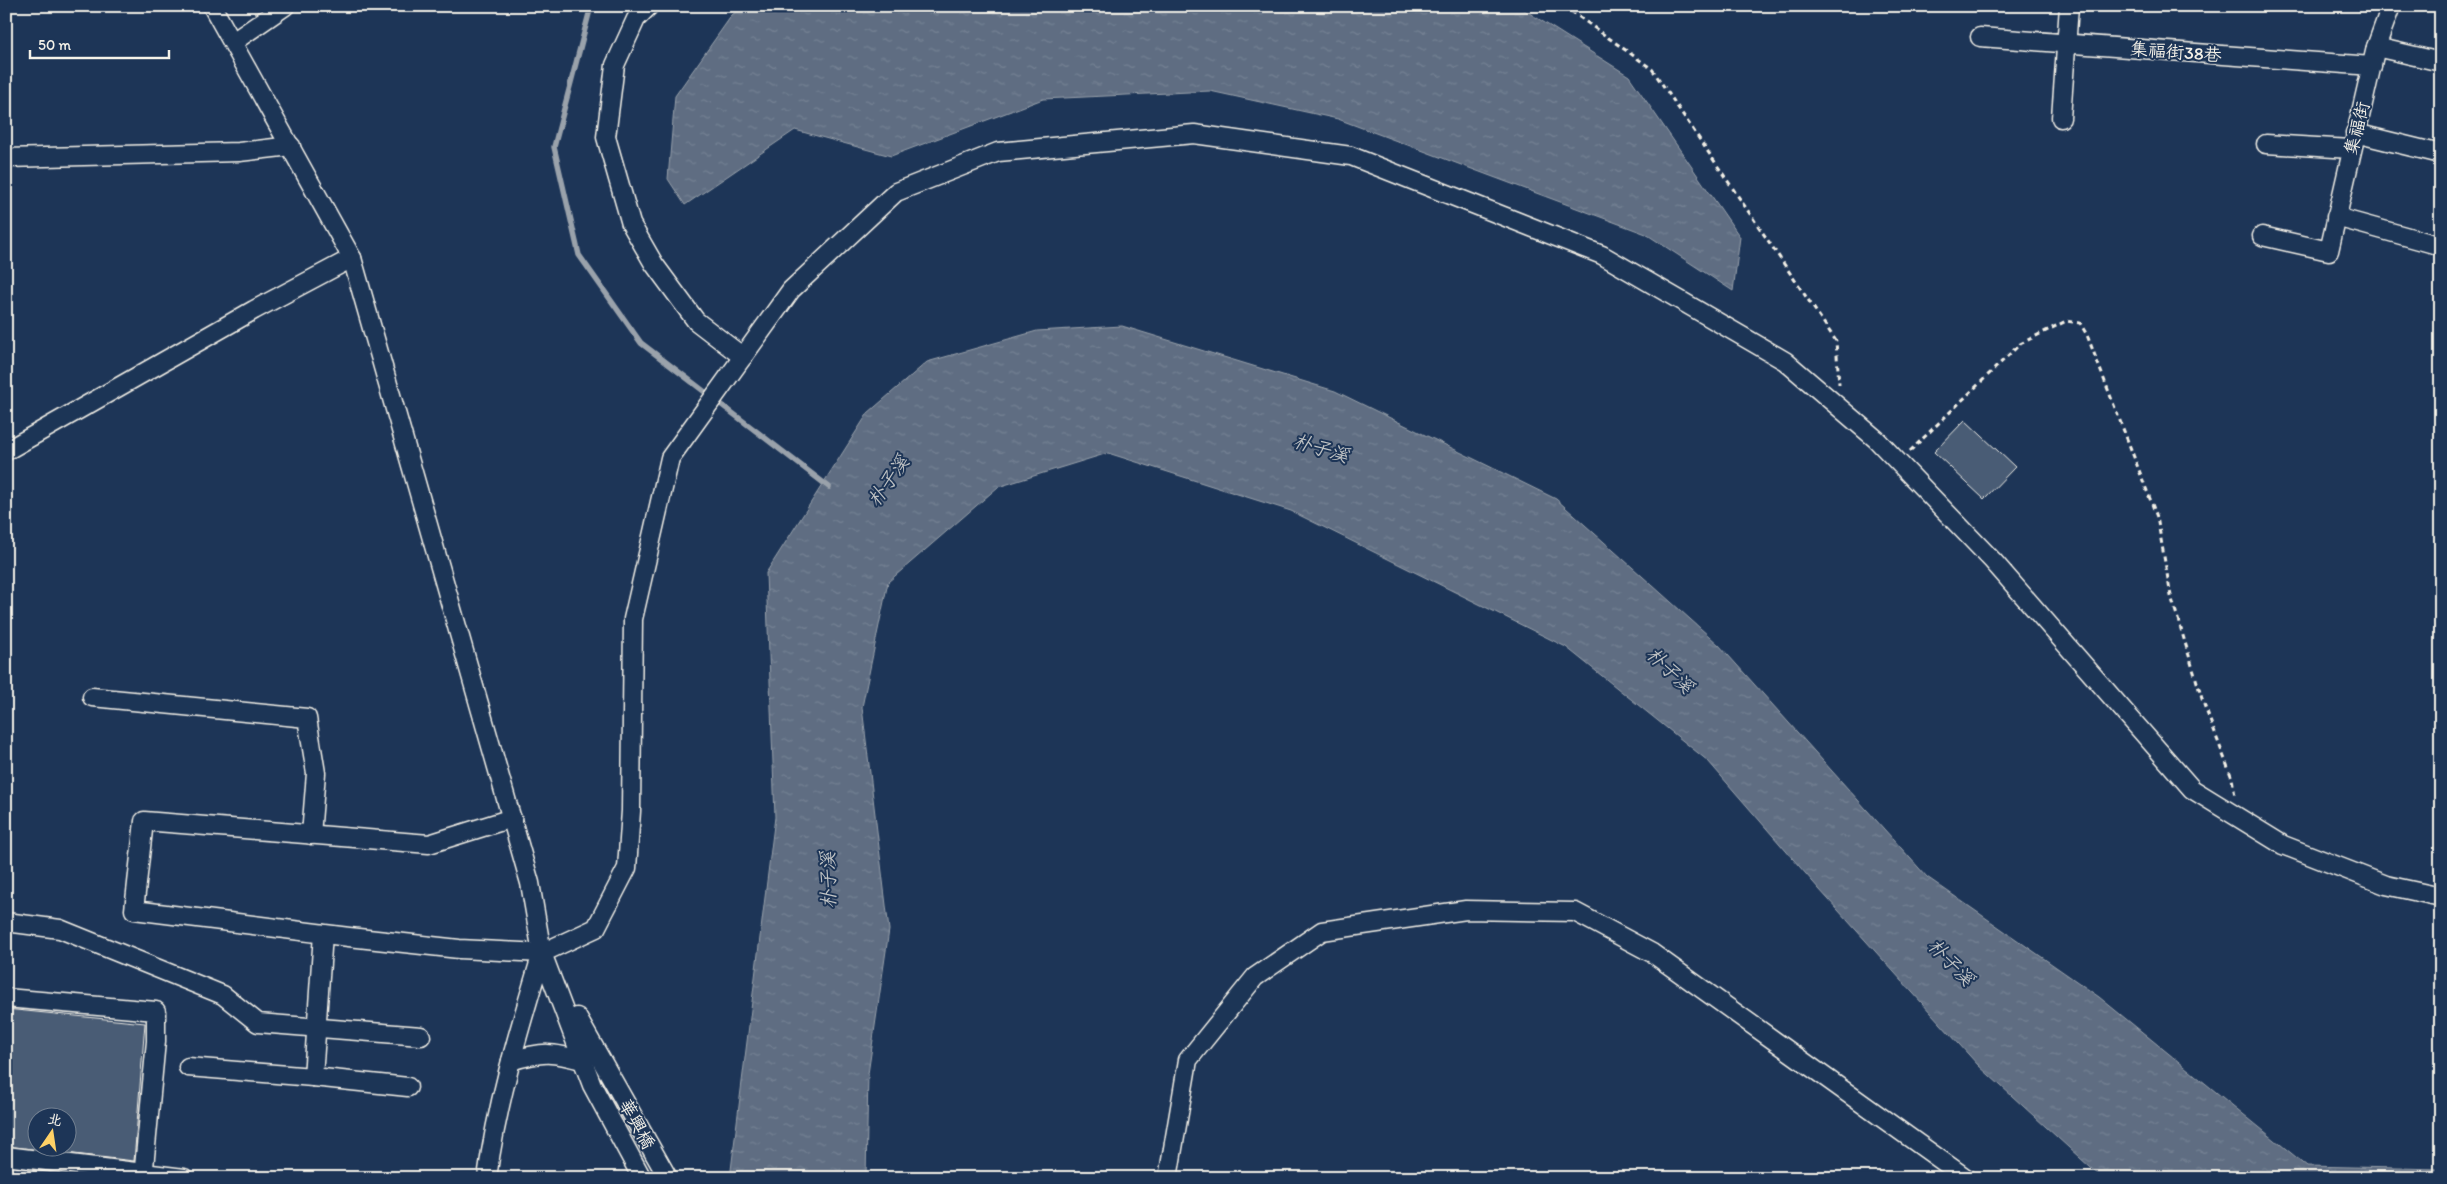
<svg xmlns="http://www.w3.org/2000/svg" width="2447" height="1184" font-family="Itim,'LXGW WenKai TC',sans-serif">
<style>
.water{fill:url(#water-ripples);stroke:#9aa2ab}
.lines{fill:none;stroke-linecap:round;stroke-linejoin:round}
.stream{stroke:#9aa2ab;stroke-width:5.5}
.building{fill:#485b74;stroke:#f4f1e8;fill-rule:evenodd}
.minor-casing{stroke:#f4f1e8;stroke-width:21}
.path{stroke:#f4f1e8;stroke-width:3;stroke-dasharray:5 4;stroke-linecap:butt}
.minor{stroke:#1d3557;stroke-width:18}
.labels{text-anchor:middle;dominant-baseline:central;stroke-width:4;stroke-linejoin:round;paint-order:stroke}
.street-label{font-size:18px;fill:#f4f1e8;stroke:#1d3557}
.water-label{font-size:19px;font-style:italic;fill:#c0c3c4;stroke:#1d3557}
</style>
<defs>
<pattern id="water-ripples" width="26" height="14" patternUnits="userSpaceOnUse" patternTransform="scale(1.25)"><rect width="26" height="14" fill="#5e6d82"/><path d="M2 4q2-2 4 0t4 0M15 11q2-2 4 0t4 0" fill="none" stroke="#768294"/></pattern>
</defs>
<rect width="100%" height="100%" fill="#1d3557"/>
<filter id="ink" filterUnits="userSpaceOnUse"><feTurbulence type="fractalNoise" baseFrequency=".02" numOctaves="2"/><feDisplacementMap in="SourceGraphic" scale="10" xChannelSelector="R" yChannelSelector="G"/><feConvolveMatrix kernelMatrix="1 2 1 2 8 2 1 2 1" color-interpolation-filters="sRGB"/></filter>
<g filter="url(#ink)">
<g class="water">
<polygon points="743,6 1518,6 1629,76 1740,237 1733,291 1646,234 1338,119 1210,91 1043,99 891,156 795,130 685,205 668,179 675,96 732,15"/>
<polygon points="1122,326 1335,391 1556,499 1719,645 1927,877 2099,997 2307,1166 2441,1169 2441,1178 2102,1178 1978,1065 1819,889 1708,761 1566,647 1291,511 1108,453 998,487 888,582 862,707 889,930 868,1074 866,1178 730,1178 775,817 766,573 868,413 927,362 1037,331"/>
</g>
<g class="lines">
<polyline class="stream" points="591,6 554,147 579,255 641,343 829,487"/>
</g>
<g class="building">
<polygon points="1965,420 2015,467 1984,499 1934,452"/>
<path d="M 6,1009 L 145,1023 L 134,1161 L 6,1146 ZM 38,1111 L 68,1115 L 68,1146 L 38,1146 Z"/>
<polygon points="6,1167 95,1178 6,1178"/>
</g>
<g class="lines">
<g class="minor-casing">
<g id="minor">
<polyline points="212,6 352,258 530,883 542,953 592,1085 642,1178"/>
<polyline points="649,6 636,19 615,65 606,137 631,224 654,264 696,321 743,357"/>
<polyline points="1980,37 2372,66"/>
<polyline points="233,42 285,6"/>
<polyline points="2376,47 2441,62"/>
<polyline points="2061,118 2069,6"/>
<polyline points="2355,133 2441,154"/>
<polyline points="2266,144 2351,149"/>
<polyline points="6,158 239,152 291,146"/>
<polyline points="2336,217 2441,246"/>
<polyline points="2262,236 2329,251 2376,47 2391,6"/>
<polyline points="6,451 254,310 352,258"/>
<polyline points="92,697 307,718 316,773 311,835"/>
<polyline points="512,818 429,844 144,821 134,910 349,937 459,949 542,953 596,928 627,868 631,811 633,619 670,458 791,290 896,192 998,152 1194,134 1351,156 1602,255 1785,361 1876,439 1993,561 2192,789 2283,845 2386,885 2441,897"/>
<polyline points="6,922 60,929 223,995 258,1023 421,1036"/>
<polyline points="6,998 156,1011 156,1041 143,1178"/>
<polyline points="577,1017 668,1178"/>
<path d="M 511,1061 C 543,1051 552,1052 585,1061"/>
<polyline points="188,1067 313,1077 323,934"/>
<polyline points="313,1077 408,1087"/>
<polyline points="6,1156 184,1178"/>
<path d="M 487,1178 C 497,1101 520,1027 542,953"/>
<polyline points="1168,1178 1188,1060 1255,977 1322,931 1466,910 1575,912 1652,953 1966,1178"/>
</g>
</g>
<g class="path">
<polyline points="1564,6 1652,69 1836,341 1839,384"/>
<polyline points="1910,451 2020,344 2066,321 2080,323 2087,335 2157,517 2171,596 2203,702 2232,778 2235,796"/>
</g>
<use href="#minor" class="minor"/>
</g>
</g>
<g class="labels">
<g class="street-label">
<text transform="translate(2176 52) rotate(4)">集福街38巷</text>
<text transform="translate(2357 128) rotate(-76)">集福街</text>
<text transform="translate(637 1124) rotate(61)">華興橋</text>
</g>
<g class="water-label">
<text transform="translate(1321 448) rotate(17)">朴子溪</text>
<text transform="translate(888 481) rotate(-55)">朴子溪</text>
<text transform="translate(1670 670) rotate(44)">朴子溪</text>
<text transform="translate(828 880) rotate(-91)">朴子溪</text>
<text transform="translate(1951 962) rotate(46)">朴子溪</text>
</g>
</g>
<rect width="2447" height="1184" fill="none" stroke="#1d3557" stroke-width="25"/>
<rect x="12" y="12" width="2422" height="1159" fill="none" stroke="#f4f1e8" stroke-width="2" filter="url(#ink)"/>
<g transform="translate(52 1132) rotate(13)"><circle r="24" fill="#1d3557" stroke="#738091"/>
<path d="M0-4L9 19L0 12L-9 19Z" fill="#ffd166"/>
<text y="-8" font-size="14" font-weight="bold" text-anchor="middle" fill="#f4f1e8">北</text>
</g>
<path d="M30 50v8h139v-8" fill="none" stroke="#f4f1e8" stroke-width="2.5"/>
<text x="38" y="50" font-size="15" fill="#f4f1e8" stroke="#1d3557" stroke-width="4" paint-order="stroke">50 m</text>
</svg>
